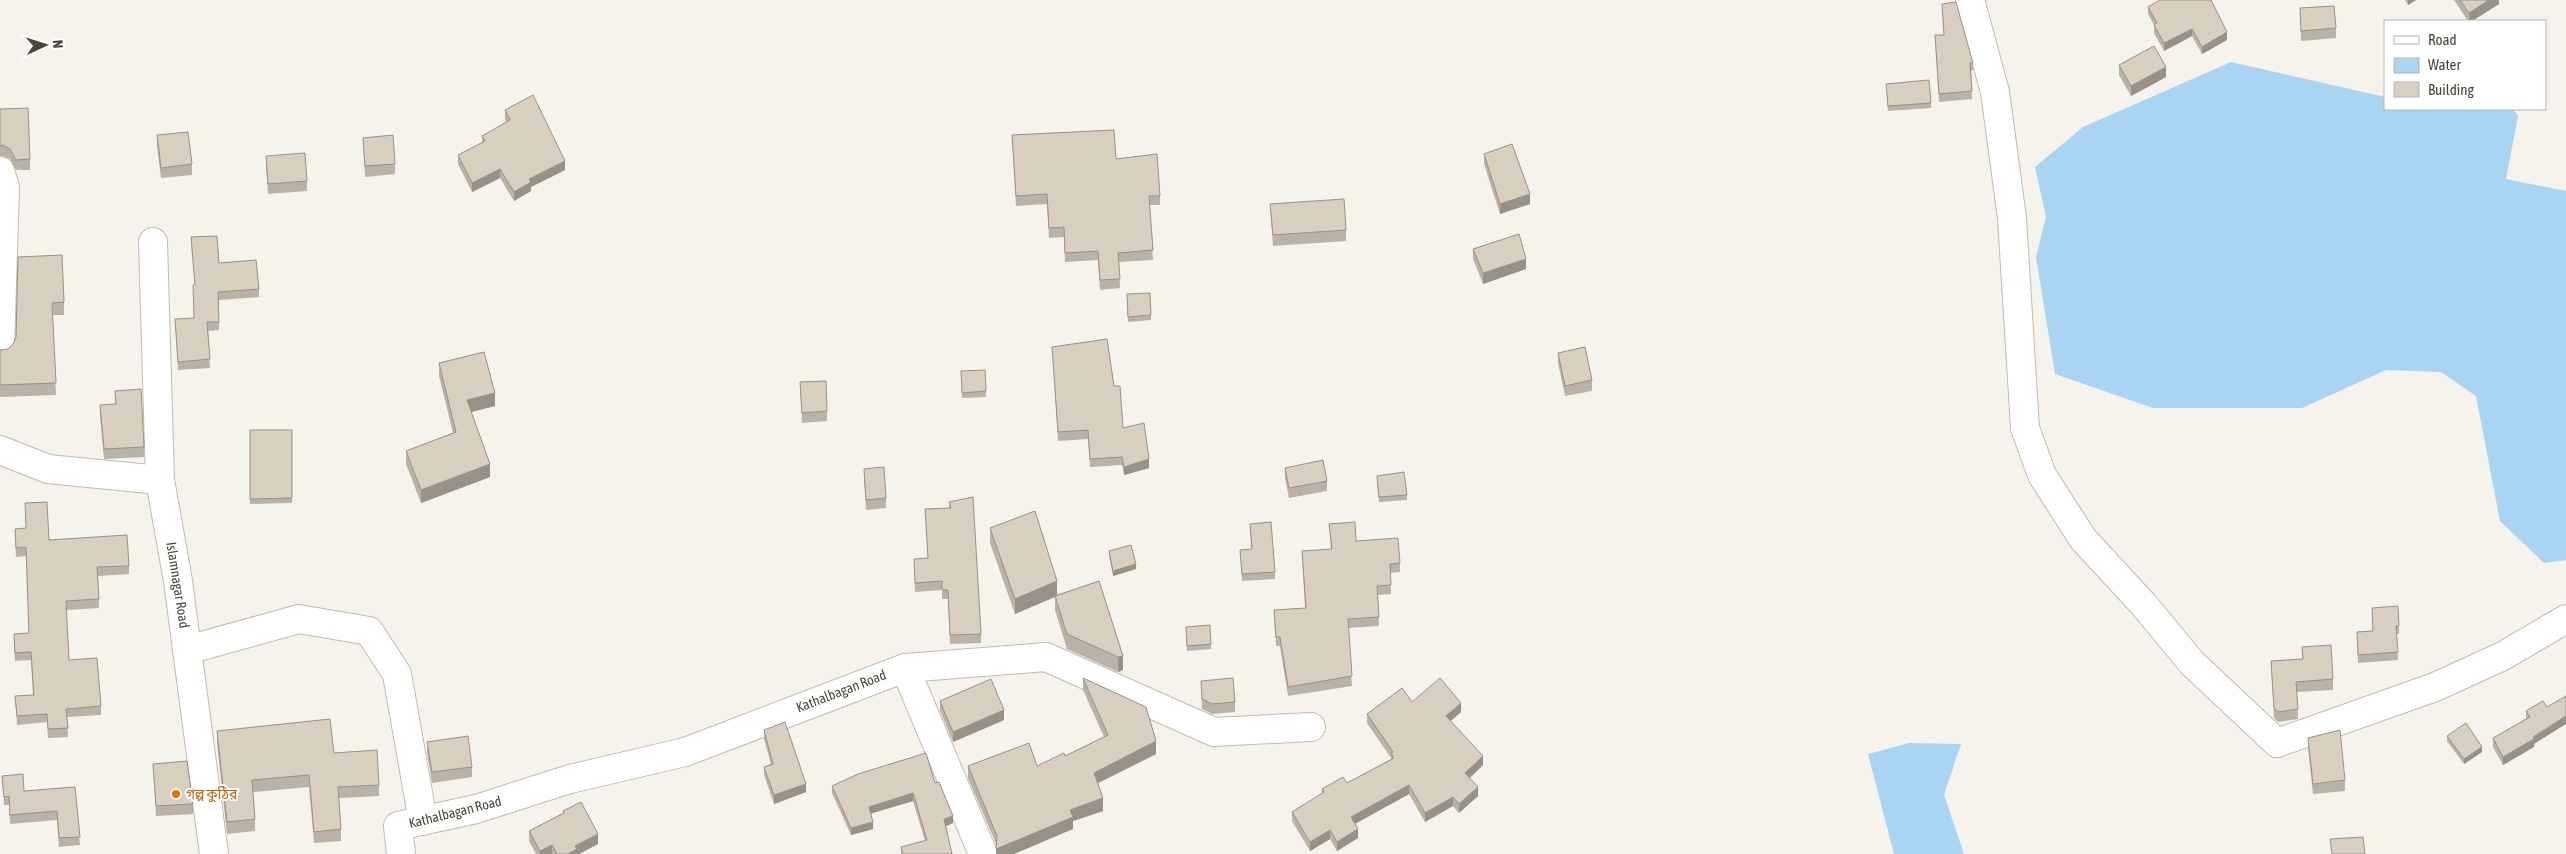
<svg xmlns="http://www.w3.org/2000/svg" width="2566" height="854" font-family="'Asap Condensed','Noto Sans Bengali',sans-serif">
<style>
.water{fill:#a9d4f2}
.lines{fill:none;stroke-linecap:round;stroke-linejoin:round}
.street-casing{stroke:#c2bbae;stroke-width:30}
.street{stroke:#fff;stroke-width:28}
.wall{fill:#bab2a6}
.shaded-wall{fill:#979187}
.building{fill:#d8cfc1;stroke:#979187}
.food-dot{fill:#e8710a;stroke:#fff;stroke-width:2}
.labels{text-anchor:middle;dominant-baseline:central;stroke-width:4;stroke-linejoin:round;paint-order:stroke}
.street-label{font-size:14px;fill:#4b4439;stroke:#fff}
.food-label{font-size:14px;fill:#c56008;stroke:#fff;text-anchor:start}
</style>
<rect width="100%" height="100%" fill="#f6f3ec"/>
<g class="water">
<polygon points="2231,62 2385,97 2385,109 2513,109 2518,116 2506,179 2566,191 2566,560 2544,563 2500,521 2476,396 2441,372 2386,370 2302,408 2153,408 2055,374 2036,257 2046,217 2035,167 2083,127"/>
<polygon points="1909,743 1961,744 1944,795 1964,854 1894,854 1868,754"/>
</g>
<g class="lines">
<g class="street-casing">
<g id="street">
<polyline points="1970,0 1995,92 2012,218 2025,428 2042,475 2083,539 2144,605 2192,663 2277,743 2435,687 2503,656 2566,619"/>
<polyline points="0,171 5,187 0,348"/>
<polyline points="153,242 160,480"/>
<polyline points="0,450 48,469 160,480 178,581 214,854"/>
<polyline points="187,650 299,619 369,631 397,674 423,821"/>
<polyline points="905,668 983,854"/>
<polyline points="401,854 398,826 476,809 570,779 685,752 905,668 1046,657 1214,732 1311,727"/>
</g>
</g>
<use href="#street" class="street"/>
</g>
<g class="wall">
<polygon points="2405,0 2416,0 2408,5"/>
<polygon points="2454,0 2499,0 2499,4 2472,21 2468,21"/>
<polygon points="1942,4 1973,63 1973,70 1971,71 1972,99 1939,102 1935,35 1944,35"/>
<polygon points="2148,7 2227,40 2202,54 2192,36 2164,51 2154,33 2154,25 2148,14"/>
<polygon points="2300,8 2336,28 2336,38 2301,41"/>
<polygon points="2119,65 2166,77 2131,96 2119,75"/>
<polygon points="1886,84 1931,103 1931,108 1888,111"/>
<polygon points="0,109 30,159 30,170 16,170 10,159 3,156 0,156"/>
<polygon points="505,110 565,170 531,187 531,191 514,201 500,178 472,192 458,164 458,155 482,143 482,136 506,122 505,119"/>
<polygon points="157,135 192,164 192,175 161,178 157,146"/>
<polygon points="1012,135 1116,159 1160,196 1160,205 1149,205 1153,260 1119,262 1120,288 1100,290 1098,260 1065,262 1064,237 1049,238 1047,204 1016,206"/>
<polygon points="363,138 395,164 395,174 365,177"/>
<polygon points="1484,154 1530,204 1500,214 1484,164"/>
<polygon points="266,156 307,181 307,191 268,194 266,166"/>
<polygon points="1270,204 1346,230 1346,241 1273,246"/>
<polygon points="191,237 219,263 259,289 259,297 219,300 219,330 208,331 210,368 178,370 175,319 194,318 195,285"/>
<polygon points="1473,249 1526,269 1483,284 1473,259"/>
<polygon points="18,257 64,302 64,315 52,315 56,395 0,397 0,350 8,349 13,344 16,337"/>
<polygon points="1127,300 1151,315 1151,320 1128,322"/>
<polygon points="1052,347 1114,386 1123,428 1149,468 1124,475 1122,465 1090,467 1088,439 1058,441"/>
<polygon points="1558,353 1592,380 1592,391 1565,396 1558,363"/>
<polygon points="439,363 495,406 471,412 490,477 421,503 406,464 406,451 453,433 439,376"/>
<polygon points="961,376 986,391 986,397 962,398"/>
<polygon points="800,382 827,411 827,421 802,423"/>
<polygon points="115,391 144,447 144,457 104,459 100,416 100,405 115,404"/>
<polygon points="250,430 292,430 292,503 250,504"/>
<polygon points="1285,468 1327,481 1327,491 1289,498 1285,478"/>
<polygon points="864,469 886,498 886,508 866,510 864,479"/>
<polygon points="1377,482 1407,495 1407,500 1379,502"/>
<polygon points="949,502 981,634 981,643 950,644 948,599 942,599 942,590 915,592 914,559 928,558 925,509 949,508"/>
<polygon points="25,503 49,540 129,566 129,574 98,576 99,608 66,610 69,660 101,706 101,715 67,717 68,737 48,738 47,722 17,725 15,696 33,695 31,660 15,661 14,643 14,634 29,633 26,556 16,557 15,537 15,529 26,528"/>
<polygon points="1250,524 1275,572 1275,579 1242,581 1240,550 1251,549"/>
<polygon points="1329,524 1356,541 1400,563 1400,572 1390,573 1391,594 1378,595 1379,626 1348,628 1352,686 1288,696 1280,646 1276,646 1274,610 1305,608 1302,551 1331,549"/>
<polygon points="990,528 1057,595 1099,581 1123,670 1118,672 1067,649 1055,610 1055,597 1015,614 990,543"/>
<polygon points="1109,551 1136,569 1113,576 1109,556"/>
<polygon points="2372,608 2399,626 2399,634 2396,634 2398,660 2358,663 2357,632 2373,631"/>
<polygon points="1186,632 1211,644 1211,649 1187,651"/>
<polygon points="2302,647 2333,679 2333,690 2297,692 2298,719 2278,722 2274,718 2271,661 2302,659"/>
<polygon points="1083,678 1156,754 1098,783 1103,811 1073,821 1073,829 996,854 997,846 968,778 968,766 1037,766 1065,756 1104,737 1083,690"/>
<polygon points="1201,681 1235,702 1235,712 1212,714 1202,709"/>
<polygon points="940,701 1004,720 953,742 940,711"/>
<polygon points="2543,701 2534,747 2503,765 2493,747 2493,738 2526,719 2526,711"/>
<polygon points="1461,712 1450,721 1483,765 1470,778 1478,796 1459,813 1453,806 1425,822 1409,794 1355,824 1358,838 1337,851 1330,839 1310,851 1292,821 1292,812 1322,794 1322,789 1347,783 1391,759 1391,758 1367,723 1367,714"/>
<polygon points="764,730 806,792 774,804 764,775 764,767 771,764 764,739"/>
<polygon points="217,731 334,753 379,785 379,796 339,798 341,829 341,841 314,843 309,787 253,792 255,819 255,831 227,834 217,743"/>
<polygon points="2447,736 2482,752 2464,764 2447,741"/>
<polygon points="2308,738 2345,780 2345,791 2313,794 2308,748"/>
<polygon points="427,742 472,767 472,777 432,783 427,752"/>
<polygon points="153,764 193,804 193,814 156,816"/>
<polygon points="2,776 24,791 75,787 80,845 59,847 57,820 10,824 9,805 4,805"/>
<polygon points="935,783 953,823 946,826 952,854 901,854 901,847 925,841 913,801 870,814 873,829 851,835 832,793 832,786"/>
<polygon points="563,811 598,844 579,854 536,854 529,841 529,831 563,813"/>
</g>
<g class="shaded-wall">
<polygon points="2408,0 2416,0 2408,5"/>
<polygon points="2489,0 2499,0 2499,4 2472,21 2469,21 2469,13"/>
<polygon points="2192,29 2192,36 2164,51 2164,43"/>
<polygon points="2227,32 2227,40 2202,54 2202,47"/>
<polygon points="2166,67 2166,77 2131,96 2131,86"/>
<polygon points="565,161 565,170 531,187 531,191 514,201 514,192 529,179"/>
<polygon points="500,169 500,178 472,192 472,183"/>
<polygon points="1530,194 1530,204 1500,214 1500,204"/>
<polygon points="1526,259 1526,269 1483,284 1483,273"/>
<polygon points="495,393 495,406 467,413 467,400"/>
<polygon points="1149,459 1149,468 1124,475 1124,467"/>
<polygon points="490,464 490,477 421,503 421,490"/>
<polygon points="1136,564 1136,569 1113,576 1113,571"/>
<polygon points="1057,581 1057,596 1015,614 1015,599"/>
<polygon points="1123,656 1123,670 1118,672 1118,657"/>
<polygon points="1461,703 1461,712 1446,725 1446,716"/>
<polygon points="1004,710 1004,720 953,742 953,732"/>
<polygon points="2566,716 2566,724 2534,744 2534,747 2503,765 2503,757"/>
<polygon points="1156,741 1156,754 1094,785 1094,773"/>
<polygon points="2482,747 2482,752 2464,764 2464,759"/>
<polygon points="1483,756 1483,765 1465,782 1465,773"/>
<polygon points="806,784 806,792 774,804 774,795"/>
<polygon points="1409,785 1409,794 1351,826 1351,817"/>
<polygon points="1478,787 1478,796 1459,813 1459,804"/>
<polygon points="913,793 913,801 869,814 869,807"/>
<polygon points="1453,797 1453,806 1425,822 1425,813"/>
<polygon points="1103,798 1103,811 1073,821 1073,829 1014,854 996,854 996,849 1070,810"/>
<polygon points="953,816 953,823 944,827 944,819"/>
<polygon points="873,822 873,829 851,835 851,828"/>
<polygon points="1358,829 1358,838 1337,851 1337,842"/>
<polygon points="1330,830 1330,839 1310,851 1310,842"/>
<polygon points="598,834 598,844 579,854 568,854 575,846"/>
<polygon points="552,845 552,854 540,854 540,851"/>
</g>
<g class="building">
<polygon points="2160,0 2211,0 2227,32 2202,47 2192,29 2164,43 2154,25 2157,23 2148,7"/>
<polygon points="2460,0 2489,0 2469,13"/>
<polygon points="1956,2 1973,63 1970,63 1972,91 1939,94 1935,35 1944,35 1942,4"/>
<polygon points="2334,6 2336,28 2301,31 2300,8"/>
<polygon points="2154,46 2166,67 2131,86 2119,65"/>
<polygon points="1929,80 1931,103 1888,106 1886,84"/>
<polygon points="533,95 565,161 529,179 531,182 514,192 500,169 472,183 458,155 485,141 482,136 510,120 505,110"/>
<polygon points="28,108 30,159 16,160 10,149 3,145 0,146 0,109"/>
<polygon points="1114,130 1116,159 1157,154 1160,196 1149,196 1153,250 1118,253 1120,279 1100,280 1098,251 1065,253 1064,227 1049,228 1047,194 1016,196 1012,135"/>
<polygon points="188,132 192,164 161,168 157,135"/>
<polygon points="393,135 395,164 365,166 363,138"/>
<polygon points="1512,144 1530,194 1500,204 1484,154"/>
<polygon points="305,153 307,181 268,184 266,156"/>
<polygon points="1344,199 1346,230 1273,235 1270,204"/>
<polygon points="1519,234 1526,259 1483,273 1473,249"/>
<polygon points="217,236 219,263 256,260 259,289 218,292 219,322 207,322 210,359 178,362 175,319 194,318 193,285 195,285 191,237"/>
<polygon points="62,255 64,302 52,303 56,383 0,385 0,350 8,349 13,344 16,337 18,257"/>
<polygon points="1150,293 1151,315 1128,317 1127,294"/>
<polygon points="1107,339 1114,386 1120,386 1123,428 1144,423 1149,459 1124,467 1122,457 1090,459 1088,430 1058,432 1052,347"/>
<polygon points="1585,347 1592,380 1565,386 1558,353"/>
<polygon points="484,352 495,393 467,400 490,464 421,490 406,451 456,432 439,363"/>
<polygon points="985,370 986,391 962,393 961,371"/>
<polygon points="826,381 827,411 802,413 800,382"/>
<polygon points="141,389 144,447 104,449 100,405 116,404 115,391"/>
<polygon points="250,430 292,430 292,498 250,499"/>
<polygon points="1323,460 1327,481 1289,488 1285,468"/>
<polygon points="884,467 886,498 866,500 864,469"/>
<polygon points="1404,472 1407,495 1379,497 1377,476"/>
<polygon points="973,497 981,634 950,635 948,590 942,590 942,581 915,583 914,559 928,558 925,509 951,508 949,502"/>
<polygon points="47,502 49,540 127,535 129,566 97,567 99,599 66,601 69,660 97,658 101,706 66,709 68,728 48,729 47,714 17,716 15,696 34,695 31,652 15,653 14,634 29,633 26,547 16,548 15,529 26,528 25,503"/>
<polygon points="1035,511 1057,581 1015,599 990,528"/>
<polygon points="1271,522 1275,572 1242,574 1240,550 1252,549 1250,524"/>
<polygon points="1355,522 1356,541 1398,538 1400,563 1390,564 1391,585 1377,586 1379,617 1348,619 1352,676 1288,687 1280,637 1276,637 1274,610 1306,608 1302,551 1332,549 1329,524"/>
<polygon points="1131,545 1136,564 1113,571 1109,551"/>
<polygon points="1099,581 1123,656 1118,657 1067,634 1055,596"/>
<polygon points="2398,606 2399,626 2396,626 2398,652 2358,655 2357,632 2373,631 2372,608"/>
<polygon points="1210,625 1211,644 1187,646 1186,627"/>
<polygon points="2331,645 2333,679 2296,682 2298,709 2278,712 2274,708 2271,661 2303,659 2302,647"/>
<polygon points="1083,678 1146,707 1156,741 1094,773 1103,798 1070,810 1073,817 996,849 997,836 968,766 1029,743 1037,766 1064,753 1065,756 1108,735"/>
<polygon points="1233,678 1235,702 1212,704 1202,699 1201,681"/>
<polygon points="1440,678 1461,703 1446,716 1483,756 1465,773 1478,787 1459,804 1453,797 1425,813 1409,785 1351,817 1358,829 1337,842 1330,830 1310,842 1292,812 1324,792 1322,789 1343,777 1347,783 1394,758 1391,753 1393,752 1367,714 1402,688 1412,702"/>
<polygon points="991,679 1004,710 953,732 940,701"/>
<polygon points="2566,696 2566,716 2533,737 2534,739 2503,757 2493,738 2530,717 2526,711 2543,701 2547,707"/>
<polygon points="330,719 334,753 377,750 379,785 338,787 341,829 314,832 309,775 252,780 255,819 227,822 217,731"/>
<polygon points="785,722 806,784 774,795 764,767 773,764 764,730"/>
<polygon points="2466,723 2482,747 2464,759 2447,736"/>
<polygon points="2340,730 2345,780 2313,784 2308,738"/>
<polygon points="468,736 472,767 432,772 427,742"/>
<polygon points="926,753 935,783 939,782 953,816 944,819 952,854 903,854 901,847 927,840 913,793 869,807 873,822 851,828 832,786 858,774"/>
<polygon points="187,761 193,804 156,806 153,764"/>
<polygon points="23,774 24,791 75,787 80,837 59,838 57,811 10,815 9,796 4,797 2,776"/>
<polygon points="581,802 598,834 575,846 577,849 568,854 557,854 552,845 540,851 529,831 564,813 563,811"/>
<polygon points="2363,837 2365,854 2332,854 2330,839"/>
</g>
<circle class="food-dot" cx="176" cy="794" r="5"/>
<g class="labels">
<g class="street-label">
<text transform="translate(178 585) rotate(81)">Islamnagar Road</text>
<text transform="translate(841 691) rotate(-21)">Kathalbagan Road</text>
<text transform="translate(455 812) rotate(-14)">Kathalbagan Road</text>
</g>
<g class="food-label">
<text x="186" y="794">গল্প কুঠির</text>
</g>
</g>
<rect x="2384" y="20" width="162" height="90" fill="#ffffff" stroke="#b7b4b0"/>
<rect x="2394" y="36" width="25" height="8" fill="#ffffff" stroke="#b7b4b0"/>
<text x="2428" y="45" font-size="15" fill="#4b4439">Road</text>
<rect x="2394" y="58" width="25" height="15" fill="#a9d4f2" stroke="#b7b4b0"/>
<text x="2428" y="70" font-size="15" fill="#4b4439">Water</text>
<rect x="2394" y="82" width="25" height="15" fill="#d8cfc1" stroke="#b7b4b0"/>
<text x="2428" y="95" font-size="15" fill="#4b4439">Building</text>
<g transform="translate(45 45) rotate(86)" stroke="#ffffff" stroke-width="4" paint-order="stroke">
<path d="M0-4L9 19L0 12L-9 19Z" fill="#4b4439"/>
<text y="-8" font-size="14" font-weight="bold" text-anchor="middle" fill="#4b4439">N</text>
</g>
</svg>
